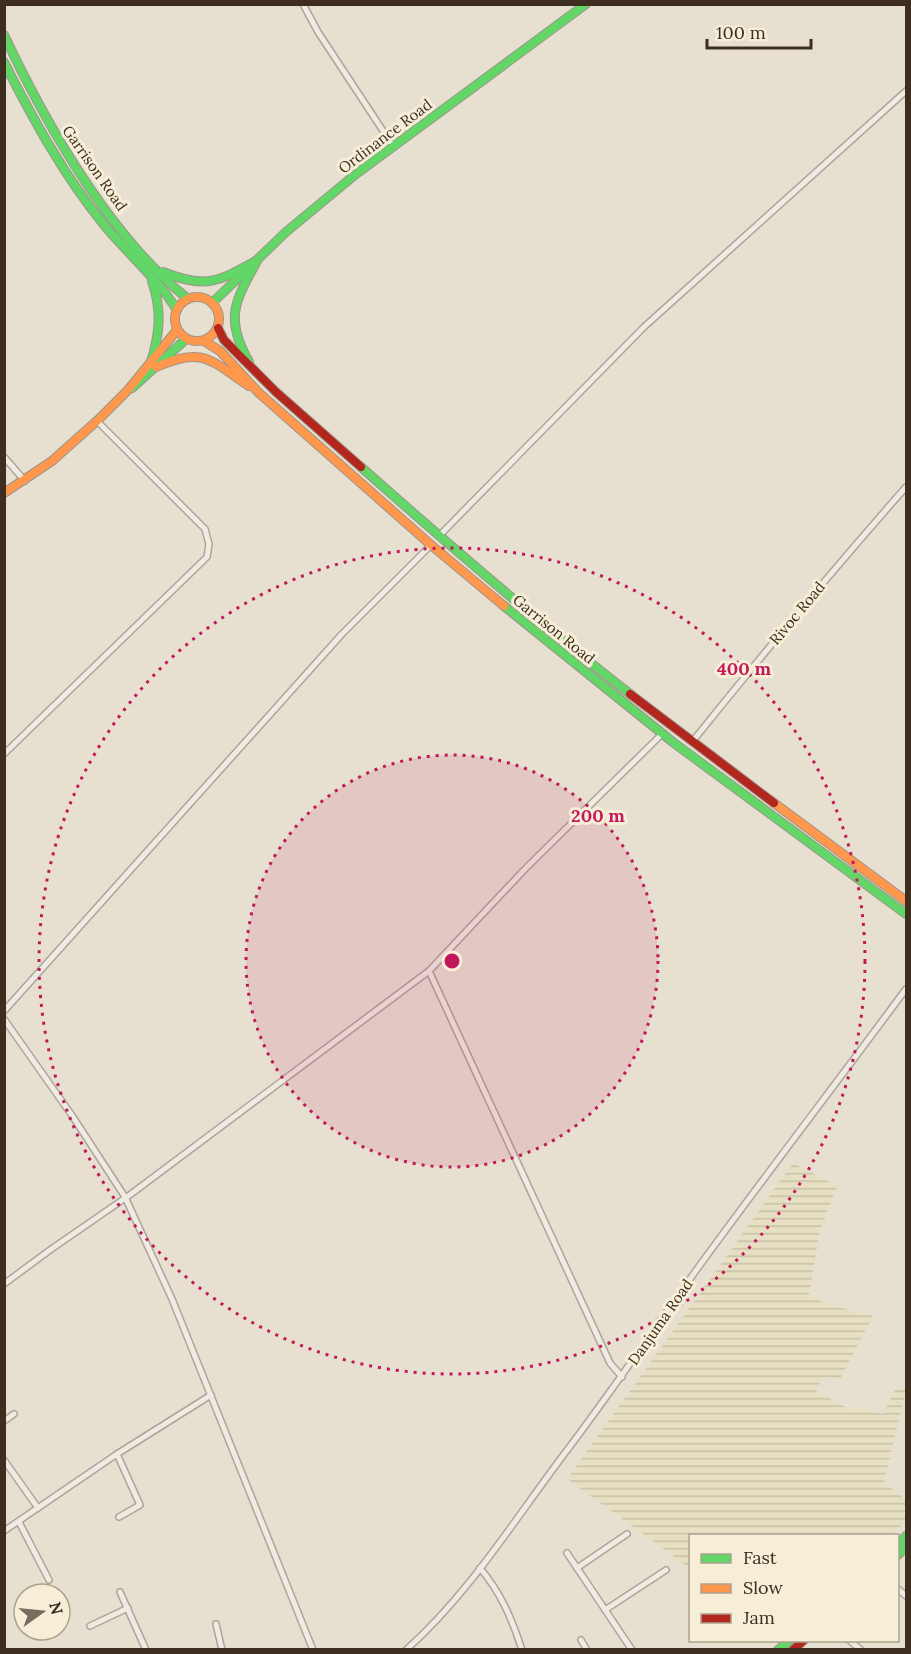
<svg xmlns="http://www.w3.org/2000/svg" width="911" height="1654" font-family="Lora,serif">
<style>
.farmland{fill:url(#farmland-rules)}
.lines{fill:none;stroke-linecap:round;stroke-linejoin:round}
.street-casing{stroke:#ada599;stroke-width:8}
.fast-casing{stroke:#9c958a;stroke-width:10}
.slow-casing{stroke:#9c958a;stroke-width:10}
.jam-casing{stroke:#9c958a;stroke-width:10}
.street{stroke:#efebe3;stroke-width:5}
.fast{stroke:#63d668;stroke-width:8}
.slow{stroke:#ff974d;stroke-width:8}
.jam{stroke:#b3261e;stroke-width:8}
.ring{fill:none;stroke:#c2185b;stroke-width:3;stroke-dasharray:3 6}
.labels{text-anchor:middle;dominant-baseline:central;stroke-width:6;stroke-linejoin:round;paint-order:stroke}
.street-label{font-size:15px;fill:#3d2e20;stroke:#f7eed8}
.centre{fill:#c2185b;stroke:#f7eed8;stroke-width:3}
.ring-label{font-size:18px;text-anchor:middle;font-weight:bold;fill:#c2185b;stroke:#f7eed8;stroke-width:6;stroke-linejoin:round;paint-order:stroke}
</style>
<defs>
<pattern id="farmland-rules" width="6" height="5" patternUnits="userSpaceOnUse" patternTransform="scale(1.5)"><rect width="6" height="5" fill="#e6dfc2"/><path d="M0 2.5h6" fill="none" stroke="#c6c0a6"/></pattern>
</defs>
<rect width="100%" height="100%" fill="#e7e0d1"/>
<polygon class="farmland" points="793,1163 837,1186 819,1234 809,1296 829,1305 873,1316 840,1379 823,1377 816,1391 849,1409 866,1409 882,1414 897,1387 906,1390 884,1482 906,1500 906,1521 892,1535 690,1536 690,1568 567,1479"/>
<g class="lines">
<g class="street-casing">
<g id="street">
<polyline points="303,4 318,32 393,146"/>
<polyline points="4,457 25,481"/>
<polyline points="439,536 644,327 906,91"/>
<path d="M 692,742 C 762,655 833,570 906,487"/>
<polyline points="4,754 207,557 209,544 205,529 97,421"/>
<polyline points="429,971 610,1363 622,1377"/>
<polyline points="4,1011 342,634 431,545"/>
<polyline points="4,1019 73,1117 125,1197 172,1299 313,1650"/>
<polyline points="4,1284 50,1250 131,1194 429,971 525,869 662,734"/>
<polyline points="4,1421 14,1414"/>
<polyline points="117,1454 140,1505 119,1517"/>
<polyline points="4,1460 38,1508"/>
<polyline points="19,1522 49,1580"/>
<polyline points="4,1531 117,1454 211,1395"/>
<polyline points="567,1553 632,1650"/>
<path d="M 480,1568 C 501,1593 512,1619 522,1650"/>
<polyline points="577,1568 627,1534"/>
<polyline points="898,1589 906,1596"/>
<polyline points="120,1592 146,1650"/>
<polyline points="605,1610 666,1570"/>
<polyline points="216,1624 222,1650"/>
<polyline points="90,1626 128,1608"/>
<polyline points="581,1640 587,1650"/>
<polyline points="849,1640 861,1650"/>
<path d="M 406,1650 C 471,1592 516,1517 568,1449 C 614,1388 656,1326 700,1265 C 768,1172 838,1081 906,989"/>
</g>
</g>
<g class="fast-casing">
<g id="fast">
<path d="M 4,35 C 47,126 108,235 188,299"/>
<path d="M 4,62 C 33,119 64,176 105,226 C 129,255 157,278 177,310"/>
<path d="M 163,272 C 205,289 218,282 256,261"/>
<polyline points="212,303 286,232 356,174 586,4"/>
<path d="M 151,362 C 160,333 162,310 152,281"/>
<path d="M 249,362 C 225,318 234,303 257,261"/>
<polyline points="132,388 186,339"/>
<path d="M 361,467 C 449,545 538,622 630,694"/>
<polyline points="504,606 674,743 906,914"/>
<polyline points="898,1545 906,1536"/>
<polyline points="898,1555 906,1546"/>
<polyline points="778,1650 790,1640"/>
</g>
</g>
<g class="slow-casing">
<g id="slow">
<circle cx="197" cy="319" r="22"/>
<polyline points="204,341 220,351 259,393 431,545 504,606"/>
<path d="M 156,367 C 203,346 210,360 249,386"/>
<polyline points="4,493 52,461 99,419 128,390 177,330"/>
<polyline points="774,803 906,901"/>
</g>
</g>
<g class="jam-casing">
<g id="jam">
<polyline points="218,328 224,340 276,392 361,467"/>
<polyline points="630,694 774,803"/>
<polyline points="793,1650 804,1640"/>
</g>
</g>
<use href="#street" class="street"/>
<use href="#fast" class="fast"/>
<use href="#slow" class="slow"/>
<use href="#jam" class="jam"/>
</g>
<circle cx="452" cy="961" r="206" fill="#c2185b" fill-opacity=".12"/>
<g class="ring">
<circle cx="452" cy="961" r="206"/>
<circle cx="452" cy="961" r="413"/>
</g>
<g class="labels">
<g class="street-label">
<text transform="translate(385 136) rotate(-37)">Ordinance Road</text>
<text transform="translate(95 168) rotate(55)">Garrison Road</text>
<text transform="translate(797 613) rotate(-50)">Rivoc Road</text>
<text transform="translate(554 629) rotate(39)">Garrison Road</text>
<text transform="translate(660 1322) rotate(-55)">Danjuma Road</text>
</g>
</g>
<circle cx="452" cy="961" r="9" class="centre"/>
<g class="ring-label">
<text x="744" y="675">400 m</text>
<text x="598" y="822">200 m</text>
</g>
<rect width="911" height="1654" fill="none" stroke="#3d2e20" stroke-width="12"/>
<rect x="689" y="1534" width="210" height="108" fill="#f7eed8" stroke="#ada18e" stroke-width="1.5"/>
<rect x="701" y="1554" width="30" height="9" fill="#63d668" stroke="#ada18e" stroke-width="1.5"/>
<text x="743" y="1564" font-size="18" fill="#3d2e20">Fast</text>
<rect x="701" y="1584" width="30" height="9" fill="#ff974d" stroke="#ada18e" stroke-width="1.5"/>
<text x="743" y="1594" font-size="18" fill="#3d2e20">Slow</text>
<rect x="701" y="1614" width="30" height="9" fill="#b3261e" stroke="#ada18e" stroke-width="1.5"/>
<text x="743" y="1624" font-size="18" fill="#3d2e20">Jam</text>
<g transform="translate(42 1612) rotate(75)"><circle r="28" fill="#f7eed8" stroke="#ada18e" stroke-width="1.5"/>
<path d="M0-4.5L10 22L0 15L-10 22Z" fill="#786c5e"/>
<text y="-9" font-size="16" font-weight="bold" text-anchor="middle" fill="#3d2e20">N</text>
</g>
<path d="M707 39v9h104v-9" fill="none" stroke="#3d2e20" stroke-width="3"/>
<text x="716" y="39" font-size="18" fill="#3d2e20" stroke="#f7eed8" stroke-width="4.5" paint-order="stroke">100 m</text>
</svg>
